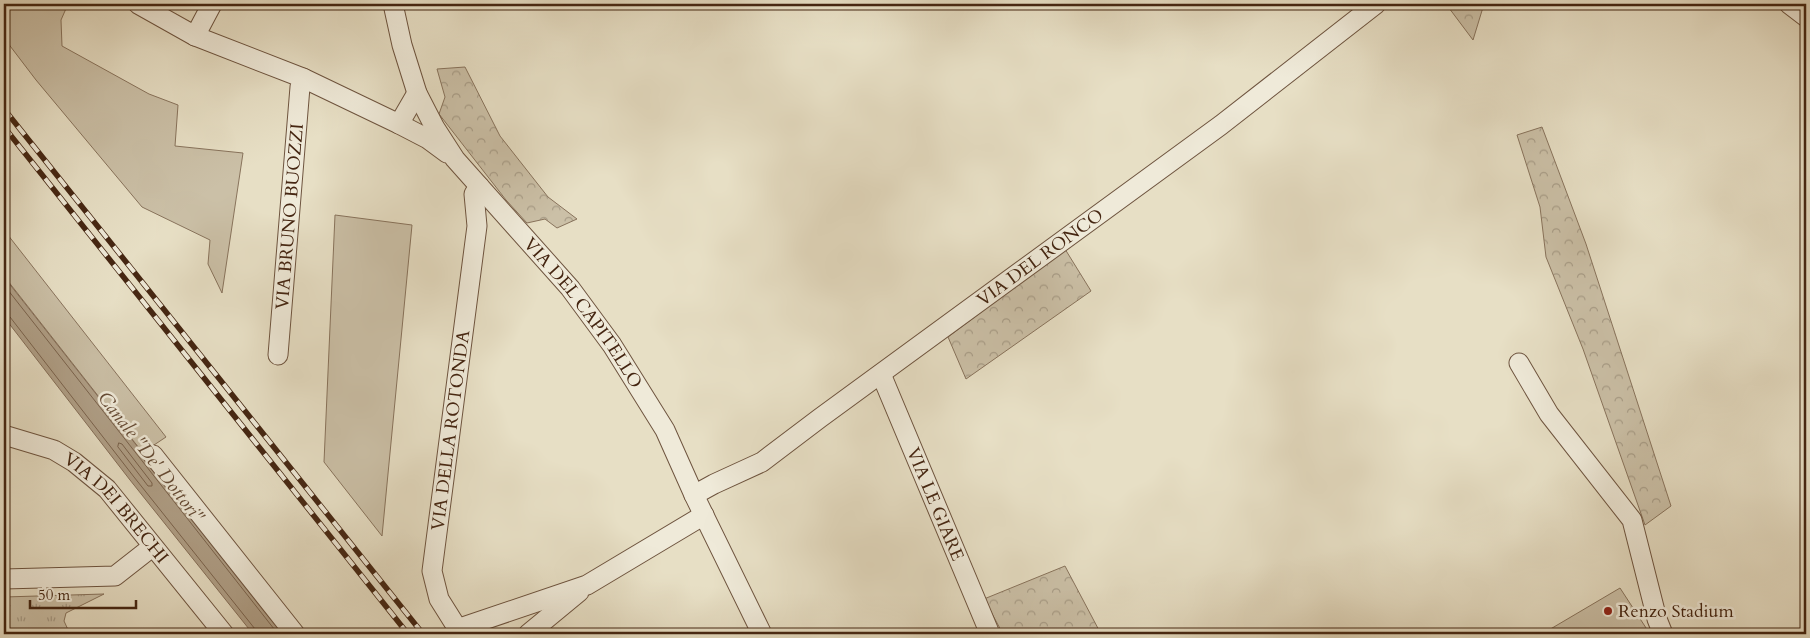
<svg xmlns="http://www.w3.org/2000/svg" width="1810" height="638" font-family="Cardo,serif">
<style>
.green{fill:#cbc0a7;stroke:#88735c}
.forest{fill:url(#forest-crowns);stroke:#88735c}
.park{fill:url(#park-tufts);stroke:#88735c}
.water{fill:#b0a088;stroke:#856f59}
.lines{fill:none;stroke-linecap:round;stroke-linejoin:round}
.shore{stroke:#7a634d;stroke-width:1}
.minor-casing{stroke:#6e543f;stroke-width:21}
.minor{stroke:#efead9;stroke-width:19}
.rail-casing{stroke:#452612;stroke-width:5.5}
.rail{stroke:#efead9;stroke-width:4;stroke-dasharray:11;stroke-linecap:butt}
.poi-dot{fill:#8f2418;stroke:#efead9;stroke-width:2}
.labels{text-anchor:middle;dominant-baseline:central;stroke-width:5;stroke-linejoin:round;paint-order:stroke}
.street-label{font-size:18px;fill:#452612;stroke:#efead9}
.poi-label{font-size:18px;fill:#452612;stroke:#efead9;text-anchor:start}
.water-label{font-size:19px;font-style:italic;fill:#654b35;stroke:#efead9}
</style>
<defs>
<pattern id="forest-crowns" width="20" height="18" patternUnits="userSpaceOnUse" patternTransform="scale(1.25)"><rect width="20" height="18" fill="#cbc0a7"/><path d="M2 6a3 3 0 1 1 6 0M12 15a3 3 0 1 1 6 0" fill="none" stroke="#a79c87"/></pattern>
<pattern id="park-tufts" width="24" height="20" patternUnits="userSpaceOnUse" patternTransform="scale(1.25)"><rect width="24" height="20" fill="#cbc0a7"/><path d="M3 7l-1-3M5 7V3M7 7l1-3M15 17l-1-3M17 17v-4M19 17l1-3" fill="none" stroke="#a79c87"/></pattern>
</defs>
<rect width="100%" height="100%" fill="#e7dfc5"/>
<filter id="stains"><feTurbulence type="fractalNoise" baseFrequency=".004" numOctaves="4"/><feColorMatrix values="0 0 0 0 .2 0 0 0 0 .09 0 0 0 0 .02 0 0 0 .5 -.17"/></filter>
<radialGradient id="worn" r=".72"><stop offset=".6" stop-color="#630" stop-opacity="0"/><stop offset="1" stop-color="#630" stop-opacity=".3"/></radialGradient>
<g class="green">
<polygon points="4,4 68,4 61,20 62,46 149,94 178,105 175,146 243,153 222,293 208,264 210,240 142,207 36,80 4,38"/>
<polygon points="335,215 412,225 382,536 324,462"/>
<polygon points="4,230 166,437 148,449 285,634 4,276"/>
<polygon points="1620,588 1650,634 1542,634"/>
</g>
<g class="forest">
<polygon points="1446,4 1484,4 1473,40"/>
<polygon points="465,67 500,136 548,197 577,219 557,228 545,219 527,223 506,200 439,114 445,97 437,69"/>
<polygon points="1542,127 1586,244 1671,506 1645,525 1583,349 1546,257 1540,207 1517,135"/>
<polygon points="1065,249 1091,291 966,379 948,337"/>
<polygon points="1065,566 1101,634 1003,634 984,599"/>
</g>
<polygon class="park" points="104,594 66,613 64,621 70,634 5,634 4,597"/>
<polygon class="water" points="4,277 285,634 253,634 130,480 4,317"/>
<g class="lines">
<g class="shore">
<polyline points="4,285 278,634"/>
<polyline points="4,314 10,317 134,477 255,629 256,634"/>
<polygon points="119,443 122,444 152,483 152,486 148,486 118,447"/>
</g>
<g class="minor-casing">
<g id="minor">
<polyline points="138,4 195,36 303,78 399,124 428,139 447,153"/>
<path id="s1" d="M 393,4 L 402,45 L 417,93 L 435,128 L 455,159 L 570,288 L 612,345 L 665,430 L 694,495 L 762,634"/>
<polyline points="1789,4 1806,17"/>
<polyline points="195,36 212,4"/>
<polyline points="399,124 417,93"/>
<path id="s2" d="M 278,355 L 300,87 L 303,78"/>
<polyline points="1519,363 1549,414 1632,520 1657,619 1663,634"/>
<path id="s3" d="M 881,374 L 990,634"/>
<path id="s4" d="M 4,435 L 54,450 L 74,462 L 107,489 L 224,634"/>
<polyline points="153,455 295,634"/>
<path id="s5" d="M 694,495 L 714,484 L 762,462 L 820,418 L 1221,125 L 1376,4"/>
<polyline points="4,579 115,576 152,547"/>
<polyline points="457,629 587,585 704,515"/>
<path id="s6" d="M 461,634 L 439,599 L 432,571 L 477,226 L 474,194 L 479,186"/>
<polyline points="528,634 579,592"/>
</g>
</g>
<use href="#minor" class="minor"/>
<g class="rail-casing">
<g id="rail">
<polyline points="4,109 423,634"/>
<polyline points="4,127 408,634"/>
</g>
</g>
<use href="#rail" class="rail"/>
</g>
<circle class="poi-dot" cx="1608" cy="611" r="5"/>
<g class="labels">
<g class="street-label">
<text stroke="none"><textPath href="#s2" startOffset="139">VIA BRUNO BUOZZI</textPath></text>
<text stroke="none"><textPath href="#s5" startOffset="421">VIA DEL RONCO</textPath></text>
<text stroke="none"><textPath href="#s1" startOffset="369">VIA DEL CAPITELLO</textPath></text>
<text stroke="none"><textPath href="#s6" startOffset="212">VIA DELLA ROTONDA</textPath></text>
<text stroke="none"><textPath href="#s3" startOffset="141">VIA LE GIARE</textPath></text>
<text stroke="none"><textPath href="#s4" startOffset="138">VIA DEI BRECHI</textPath></text>
</g>
<g class="poi-label">
<text x="1618" y="611">Renzo Stadium</text>
</g>
<g class="water-label">
<text transform="translate(151 457) rotate(52)">Canale "De' Dottori"</text>
</g>
</g>
<rect width="1810" height="638" fill="none" stroke="#e7dfc5" stroke-width="20"/>
<rect x="5" y="5" width="1800" height="628" fill="none" stroke="#452612" stroke-width="2.5"/>
<rect x="10" y="10" width="1790" height="618" fill="none" stroke="#452612"/>
<path d="M30 600v8h106v-8" fill="none" stroke="#452612" stroke-width="2.5"/>
<text x="38" y="600" font-size="15" fill="#452612" stroke="#efead9" stroke-width="4" paint-order="stroke">50 m</text>
<rect width="100%" height="100%" filter="url(#stains)"/>
<rect width="100%" height="100%" fill="url(#worn)"/>
</svg>
